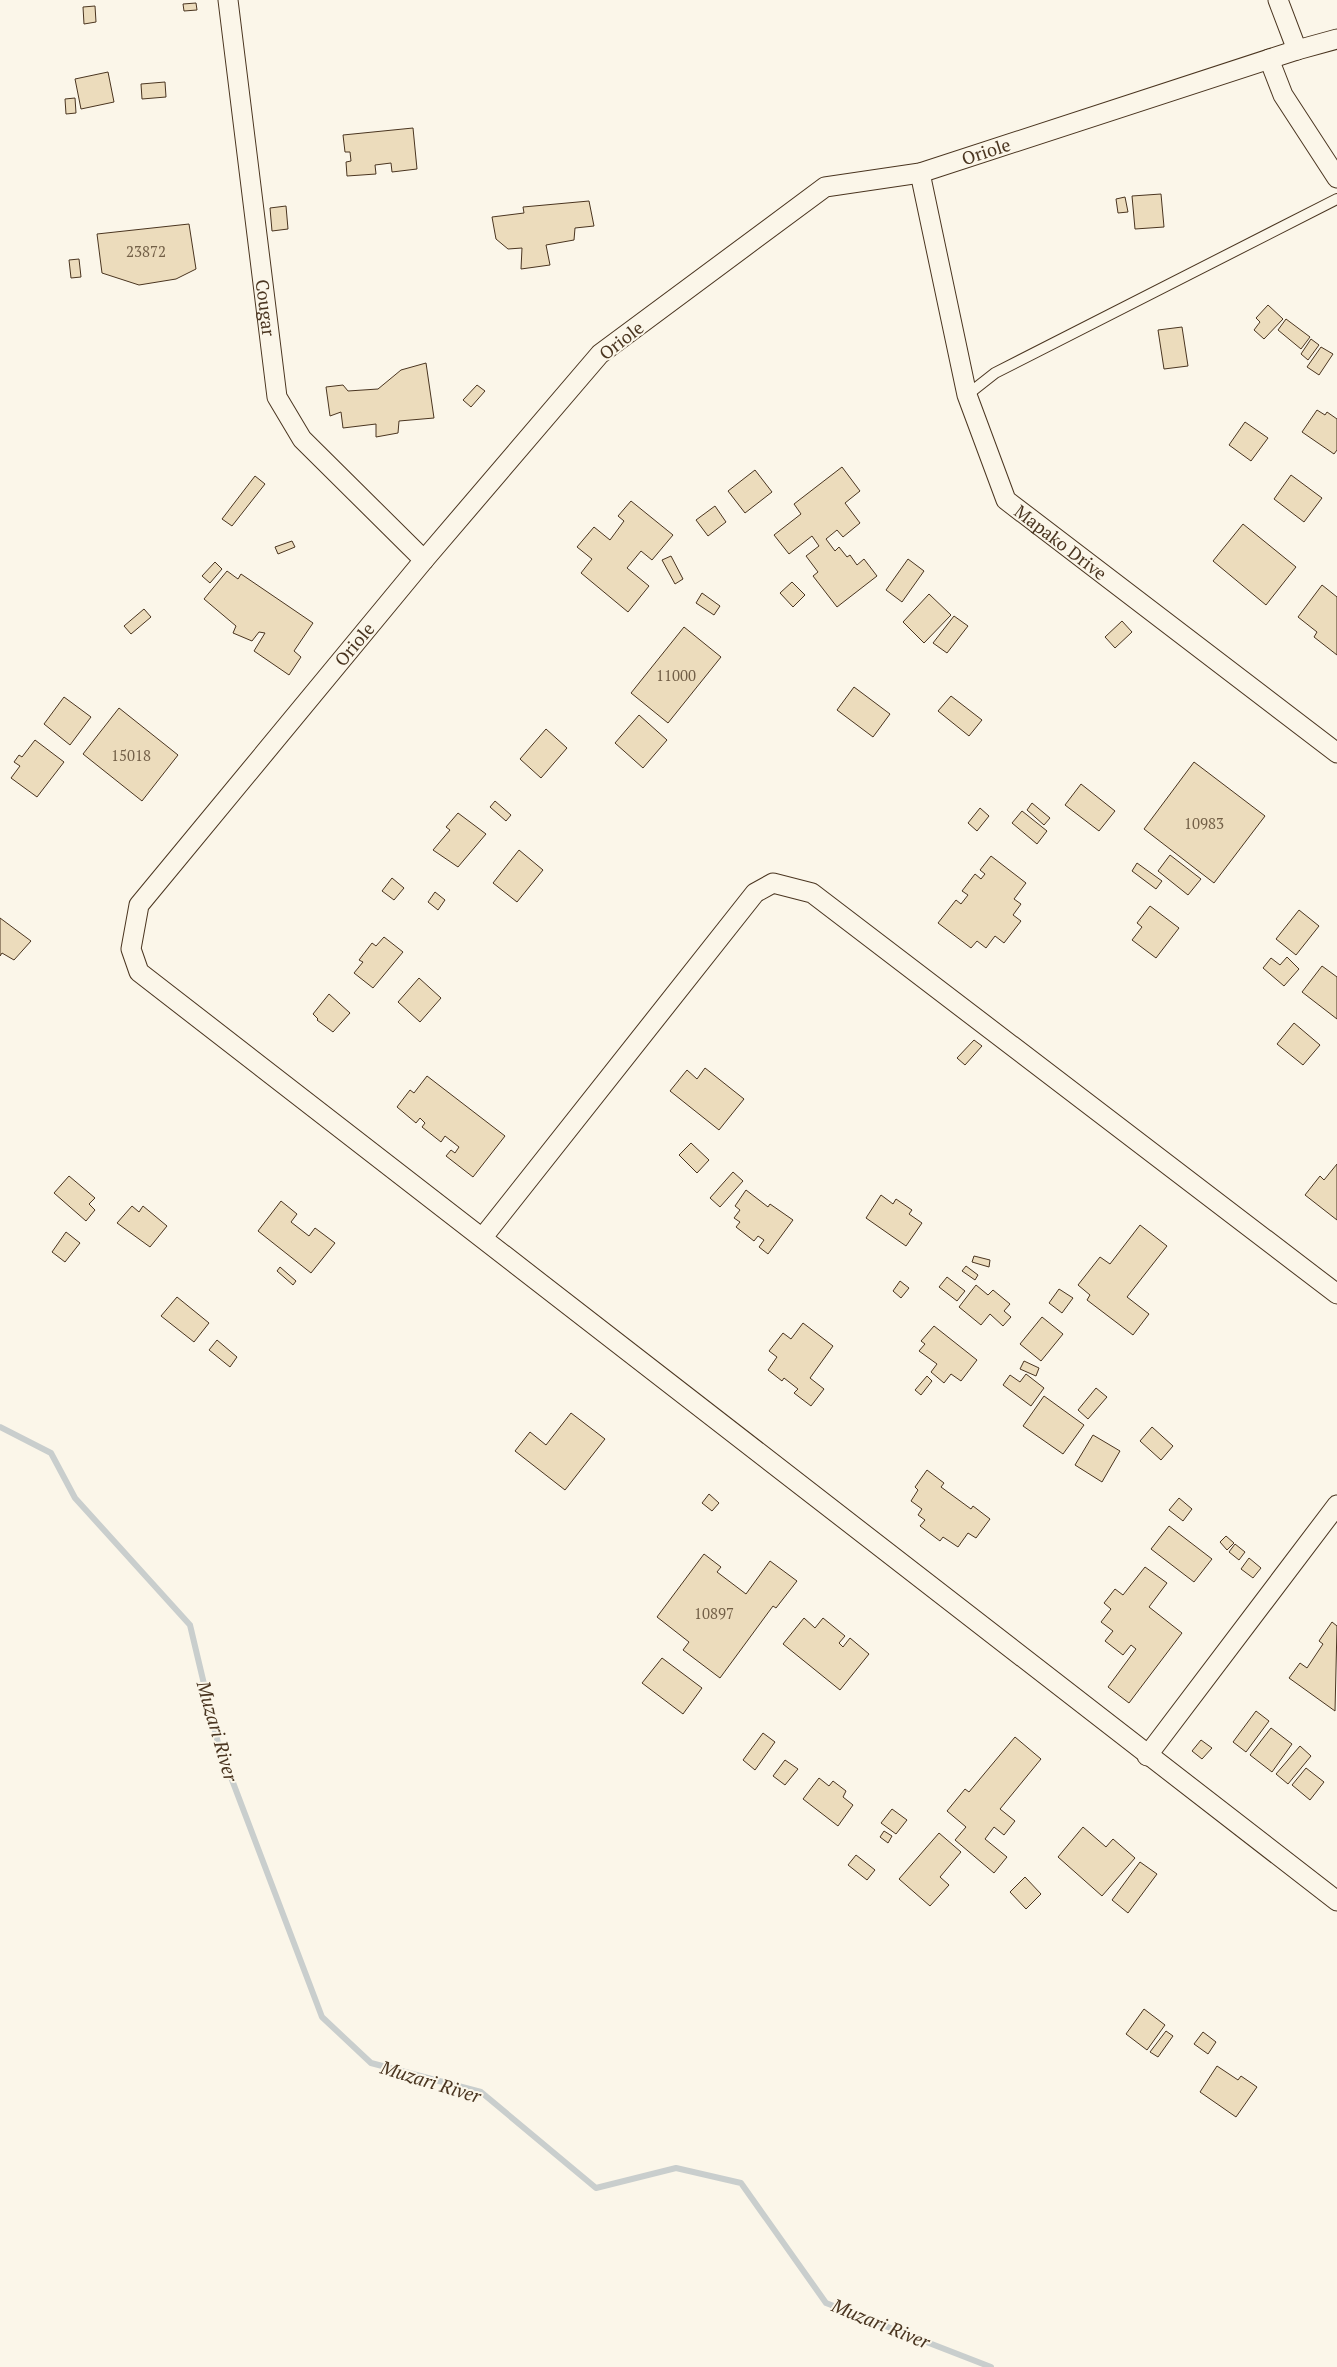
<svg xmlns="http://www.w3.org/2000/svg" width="1337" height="2367" font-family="'PT Serif',serif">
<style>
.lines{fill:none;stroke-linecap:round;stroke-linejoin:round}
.stream{stroke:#c9cecd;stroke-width:6}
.building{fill:#ecdcbc;stroke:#4a3520}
.lane-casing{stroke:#4a3520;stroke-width:12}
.street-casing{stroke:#4a3520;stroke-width:21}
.lane{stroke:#fbf6e9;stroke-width:10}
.street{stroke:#fbf6e9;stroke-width:19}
.labels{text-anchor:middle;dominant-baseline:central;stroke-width:4;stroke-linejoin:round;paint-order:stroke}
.number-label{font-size:15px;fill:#725f47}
.street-label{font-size:18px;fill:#4a3520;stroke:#fbf6e9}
.water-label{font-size:19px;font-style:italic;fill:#4a3520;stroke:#fbf6e9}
</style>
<rect width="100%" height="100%" fill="#fbf6e9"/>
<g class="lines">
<polyline class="stream" points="0,1427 51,1453 75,1498 190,1625 218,1743 322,2017 371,2063 481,2092 596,2188 676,2168 741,2183 826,2303 991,2367"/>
</g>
<g class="building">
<polygon points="196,3 197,10 184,11 183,4"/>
<polygon points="95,6 96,22 84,24 83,7"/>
<polygon points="108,72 114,102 81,109 75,79"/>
<polygon points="165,82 166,97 142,99 141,84"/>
<polygon points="75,98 76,113 66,114 65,99"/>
<polygon points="413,128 417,169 392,172 391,163 375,165 376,174 347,176 346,162 351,161 350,152 345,152 343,135"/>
<polygon points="1161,194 1164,227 1135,229 1132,196"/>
<polygon points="1125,197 1128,212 1118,213 1116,199"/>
<polygon points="589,201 594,226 575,228 574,240 546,245 550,265 521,269 522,248 508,249 496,239 492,217 524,213 523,207"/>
<polygon points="286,206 288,229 272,231 270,208"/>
<polygon points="189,224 196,269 176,279 139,285 102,273 97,234"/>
<polygon points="79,259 81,277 71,278 69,260"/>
<polygon points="1268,305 1283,319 1264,339 1254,330 1260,322 1256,318"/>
<polygon points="1286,319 1310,337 1301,349 1278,330"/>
<polygon points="1182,327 1188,366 1164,369 1158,330"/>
<polygon points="1311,339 1319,345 1308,360 1301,354"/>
<polygon points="1321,347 1333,354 1319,375 1307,367"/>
<polygon points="426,363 434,418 399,421 398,433 376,437 376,424 343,428 341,412 330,416 326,387 343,385 348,391 378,389 401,370"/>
<polygon points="477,385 485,391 471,407 463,400"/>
<polygon points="1317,410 1325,415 1327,412 1337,419 1337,450 1334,454 1302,432"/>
<polygon points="1245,422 1268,438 1251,461 1229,445"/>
<polygon points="842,467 860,491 845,503 860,523 843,537 837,530 826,539 835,551 839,547 847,557 850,555 857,565 864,559 877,576 837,607 813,576 818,572 806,556 819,546 812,536 789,554 774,535 801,514 794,504"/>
<polygon points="755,470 772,492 745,513 728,491"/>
<polygon points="1291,475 1322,498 1304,522 1274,499"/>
<polygon points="255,476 265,484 232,526 222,519"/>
<polygon points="631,501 673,535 652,560 641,551 627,568 649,586 628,612 581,573 592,559 577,547 594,527 610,540 624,521 618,516"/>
<polygon points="715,506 726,522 708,536 696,520"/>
<polygon points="1243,524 1296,567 1266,605 1213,561"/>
<polygon points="292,541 295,547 278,554 275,547"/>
<polygon points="671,556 683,579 675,584 662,560"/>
<polygon points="908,559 924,571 902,602 886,590"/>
<polygon points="215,562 222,569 210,583 202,576"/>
<polygon points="227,571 238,579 241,574 313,623 294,651 301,657 289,675 254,651 265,633 259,632 252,641 233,633 236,626 204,599"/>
<polygon points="792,582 805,595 793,607 780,593"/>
<polygon points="1322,585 1337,597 1337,655 1314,637 1317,632 1298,617"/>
<polygon points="702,593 720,606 714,615 696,603"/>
<polygon points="929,594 951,615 924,643 903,622"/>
<polygon points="144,609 151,617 131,634 124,626"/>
<polygon points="954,616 968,626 947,653 933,643"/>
<polygon points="1122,621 1132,632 1115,648 1105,637"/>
<polygon points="684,627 721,657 668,723 631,693"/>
<polygon points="854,687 890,714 873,737 837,710"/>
<polygon points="951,696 982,720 969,736 938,711"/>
<polygon points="64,697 91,717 70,745 44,724"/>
<polygon points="119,708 178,755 142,801 83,754"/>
<polygon points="639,715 667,740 643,768 615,743"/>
<polygon points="546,729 567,748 541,778 520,759"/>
<polygon points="35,740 64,762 37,797 11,778 20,766 14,762 19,755 22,757"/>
<polygon points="1194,762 1265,816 1214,883 1144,829"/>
<polygon points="1081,784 1115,811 1099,831 1065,805"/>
<polygon points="495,801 511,815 506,821 490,807"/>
<polygon points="1032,803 1050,818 1044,825 1027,810"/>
<polygon points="980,808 989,816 977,831 968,823"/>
<polygon points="1022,811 1047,831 1037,844 1012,823"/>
<polygon points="458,813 486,834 458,867 433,850 450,830 446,827"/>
<polygon points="519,850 543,870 517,902 493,883"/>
<polygon points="1170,855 1201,879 1188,895 1158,871"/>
<polygon points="991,856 1026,883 1014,899 1021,904 1013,915 1021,921 1004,943 995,936 986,948 977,941 971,948 938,923 956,900 961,904 968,895 962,891 975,874 981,879 985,874 980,870"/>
<polygon points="1137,863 1162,881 1156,889 1132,871"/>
<polygon points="392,878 404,888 394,900 382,891"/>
<polygon points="435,892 445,900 438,910 428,902"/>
<polygon points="1150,906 1179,928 1156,958 1132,940 1142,927 1137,923"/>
<polygon points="1299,910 1319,926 1296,955 1276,939"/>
<polygon points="0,918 31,941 14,960 2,953 0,956"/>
<polygon points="384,937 403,952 373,988 354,973 363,962 359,960 372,943 376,946"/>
<polygon points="1287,957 1299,969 1284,986 1263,968 1271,958 1280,965"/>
<polygon points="1322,966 1337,977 1337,1019 1302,992"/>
<polygon points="419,978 441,998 420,1022 398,1002"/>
<polygon points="329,994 350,1013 333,1032 317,1020 318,1019 313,1014"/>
<polygon points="1294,1023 1320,1045 1303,1065 1277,1044"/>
<polygon points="974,1040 982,1046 965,1065 957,1058"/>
<polygon points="705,1068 744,1099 719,1130 670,1091 687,1070 697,1079"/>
<polygon points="427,1076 505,1136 473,1177 446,1156 451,1150 455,1153 459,1147 445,1136 441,1142 422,1127 425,1123 420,1118 416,1123 397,1107 410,1090 414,1093"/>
<polygon points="691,1143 709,1160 697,1173 679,1155"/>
<polygon points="1337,1164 1337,1220 1305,1195 1320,1176 1324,1180"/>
<polygon points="733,1172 743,1181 720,1207 710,1198"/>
<polygon points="69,1176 95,1198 89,1204 95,1210 86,1221 54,1193"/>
<polygon points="746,1190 768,1207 770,1204 793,1220 768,1254 759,1247 764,1240 758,1236 754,1241 736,1227 740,1222 734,1218 740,1210 735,1206"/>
<polygon points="881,1195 893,1204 896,1199 912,1210 909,1214 922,1223 906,1246 866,1218"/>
<polygon points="281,1201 297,1214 291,1222 309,1236 315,1228 335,1243 311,1273 258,1231"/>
<polygon points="132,1206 139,1212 143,1206 167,1226 150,1247 117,1223"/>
<polygon points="1140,1225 1167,1246 1127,1297 1149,1314 1133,1335 1087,1300 1090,1295 1078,1285 1100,1257 1110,1264"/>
<polygon points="66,1232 80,1243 65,1262 52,1252"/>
<polygon points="974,1256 990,1260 989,1267 972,1262"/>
<polygon points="966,1266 978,1275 975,1280 962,1271"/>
<polygon points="280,1267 296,1281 293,1285 277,1271"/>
<polygon points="947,1277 965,1291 957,1301 939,1287"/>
<polygon points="900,1281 909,1288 901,1298 893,1291"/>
<polygon points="976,1285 988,1295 993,1290 1010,1304 1004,1311 1011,1317 1003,1326 990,1314 981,1325 959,1307"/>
<polygon points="1059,1289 1073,1298 1062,1313 1049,1303"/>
<polygon points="177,1297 209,1323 194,1342 161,1316"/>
<polygon points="1042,1317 1063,1334 1041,1361 1020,1344"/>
<polygon points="803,1323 833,1346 810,1378 824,1389 811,1406 794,1393 798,1389 784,1378 782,1381 768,1370 777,1357 769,1351 783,1333 791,1339"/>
<polygon points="934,1326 977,1360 961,1381 951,1374 944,1383 931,1372 937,1364 919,1351 925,1344 921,1341"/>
<polygon points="217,1340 237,1357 230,1367 209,1350"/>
<polygon points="1024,1361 1039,1368 1036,1376 1020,1369"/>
<polygon points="1026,1374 1044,1388 1031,1406 1003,1385 1010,1375 1020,1382"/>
<polygon points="927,1376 932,1381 921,1395 915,1390"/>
<polygon points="1096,1388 1107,1397 1088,1419 1078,1410"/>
<polygon points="1044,1396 1084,1425 1063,1454 1023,1426"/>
<polygon points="571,1413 605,1439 565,1490 515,1451 530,1432 546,1445"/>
<polygon points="1152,1427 1173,1446 1161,1460 1140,1441"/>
<polygon points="1093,1435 1120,1451 1102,1482 1075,1465"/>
<polygon points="927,1470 944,1483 941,1487 971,1509 973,1506 990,1519 976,1538 968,1533 958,1547 943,1537 940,1541 920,1526 925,1520 918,1515 922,1509 911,1501 918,1490 915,1487"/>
<polygon points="709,1494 719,1503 712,1511 702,1503"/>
<polygon points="1179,1498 1192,1509 1183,1521 1169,1510"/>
<polygon points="1169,1526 1212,1559 1194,1582 1151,1549"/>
<polygon points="1226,1536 1234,1543 1227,1550 1220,1542"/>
<polygon points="1235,1544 1245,1552 1239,1560 1229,1552"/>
<polygon points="704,1554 721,1567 717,1572 746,1594 770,1561 797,1581 776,1608 773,1606 720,1678 683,1650 689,1642 657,1617"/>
<polygon points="1249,1558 1261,1568 1253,1578 1241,1569"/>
<polygon points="1145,1567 1167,1583 1149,1607 1182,1633 1129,1703 1108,1687 1136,1649 1131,1645 1123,1655 1105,1641 1113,1631 1101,1622 1111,1609 1104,1603 1115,1589 1123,1595"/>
<polygon points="804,1618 815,1628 823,1618 845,1636 839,1643 843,1647 850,1638 869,1654 840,1690 783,1644"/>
<polygon points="1332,1622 1337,1626 1335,1711 1289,1678 1300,1663 1307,1668 1323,1644 1319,1641"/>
<polygon points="662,1658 702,1688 683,1714 642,1683"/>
<polygon points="1256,1711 1269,1721 1246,1752 1233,1742"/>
<polygon points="1271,1728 1292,1744 1272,1772 1250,1755"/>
<polygon points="763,1733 775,1742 755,1770 743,1760"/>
<polygon points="1015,1737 1041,1759 1000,1809 1015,1821 1004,1835 994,1827 985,1839 1007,1857 994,1873 955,1840 966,1827 947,1811 965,1789 969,1792"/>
<polygon points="1201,1740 1212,1748 1202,1759 1192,1751"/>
<polygon points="1300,1746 1311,1756 1288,1784 1276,1774"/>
<polygon points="785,1760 798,1769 785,1785 773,1776"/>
<polygon points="1306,1768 1324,1782 1310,1800 1292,1785"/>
<polygon points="819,1778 829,1786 833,1781 846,1791 843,1797 853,1805 838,1826 803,1799"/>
<polygon points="892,1809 907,1820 896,1834 881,1823"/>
<polygon points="1083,1827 1106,1847 1113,1839 1135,1858 1102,1896 1058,1857"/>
<polygon points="884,1831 892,1836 888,1843 880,1837"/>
<polygon points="939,1833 961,1852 940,1877 949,1885 930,1906 899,1879"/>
<polygon points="856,1855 875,1870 867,1880 848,1865"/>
<polygon points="1140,1862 1157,1874 1128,1913 1112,1900"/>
<polygon points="1025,1877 1041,1894 1026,1909 1010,1892"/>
<polygon points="1144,2009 1165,2025 1147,2050 1126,2034"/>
<polygon points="1166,2031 1173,2036 1158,2057 1150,2052"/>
<polygon points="1203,2032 1216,2042 1208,2054 1194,2044"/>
<polygon points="1217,2066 1238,2080 1241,2076 1257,2087 1236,2117 1200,2092"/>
</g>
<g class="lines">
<g class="lane-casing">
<polyline id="lane" points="967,395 995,373 1337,199"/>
</g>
<g class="street-casing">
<g id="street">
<path id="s1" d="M 228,0 L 277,397 L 302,439 L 424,560"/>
<polyline points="1278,0 1297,50"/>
<polyline points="1337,39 1297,50 920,173 825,187 600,354 424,560 139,905 131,949 139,972 1337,1901"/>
<polyline points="1269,59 1283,95 1337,178"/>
<path id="s2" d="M 920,173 L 967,395 L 1006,500 L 1337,753"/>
<polyline points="483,1237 755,893 773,883 812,893 1337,1294"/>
<polyline points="1147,1756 1337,1505"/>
</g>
</g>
<use href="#lane" class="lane"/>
<use href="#street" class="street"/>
</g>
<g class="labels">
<g class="number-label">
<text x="146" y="251">23872</text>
<text x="676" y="675">11000</text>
<text x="131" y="755">15018</text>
<text x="1204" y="823">10983</text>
<text x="714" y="1613">10897</text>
</g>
<g class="street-label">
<text transform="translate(986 151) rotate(-18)">Oriole</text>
<text stroke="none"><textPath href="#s1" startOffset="310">Cougar</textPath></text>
<text transform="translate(621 340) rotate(-38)">Oriole</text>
<text stroke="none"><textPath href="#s2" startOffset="408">Mapako Drive</textPath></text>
<text transform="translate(354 644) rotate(-50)">Oriole</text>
</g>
<g class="water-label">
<text transform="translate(218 1731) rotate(74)">Muzari River</text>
<text transform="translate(431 2081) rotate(17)">Muzari River</text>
<text transform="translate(881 2323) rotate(22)">Muzari River</text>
</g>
</g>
</svg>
